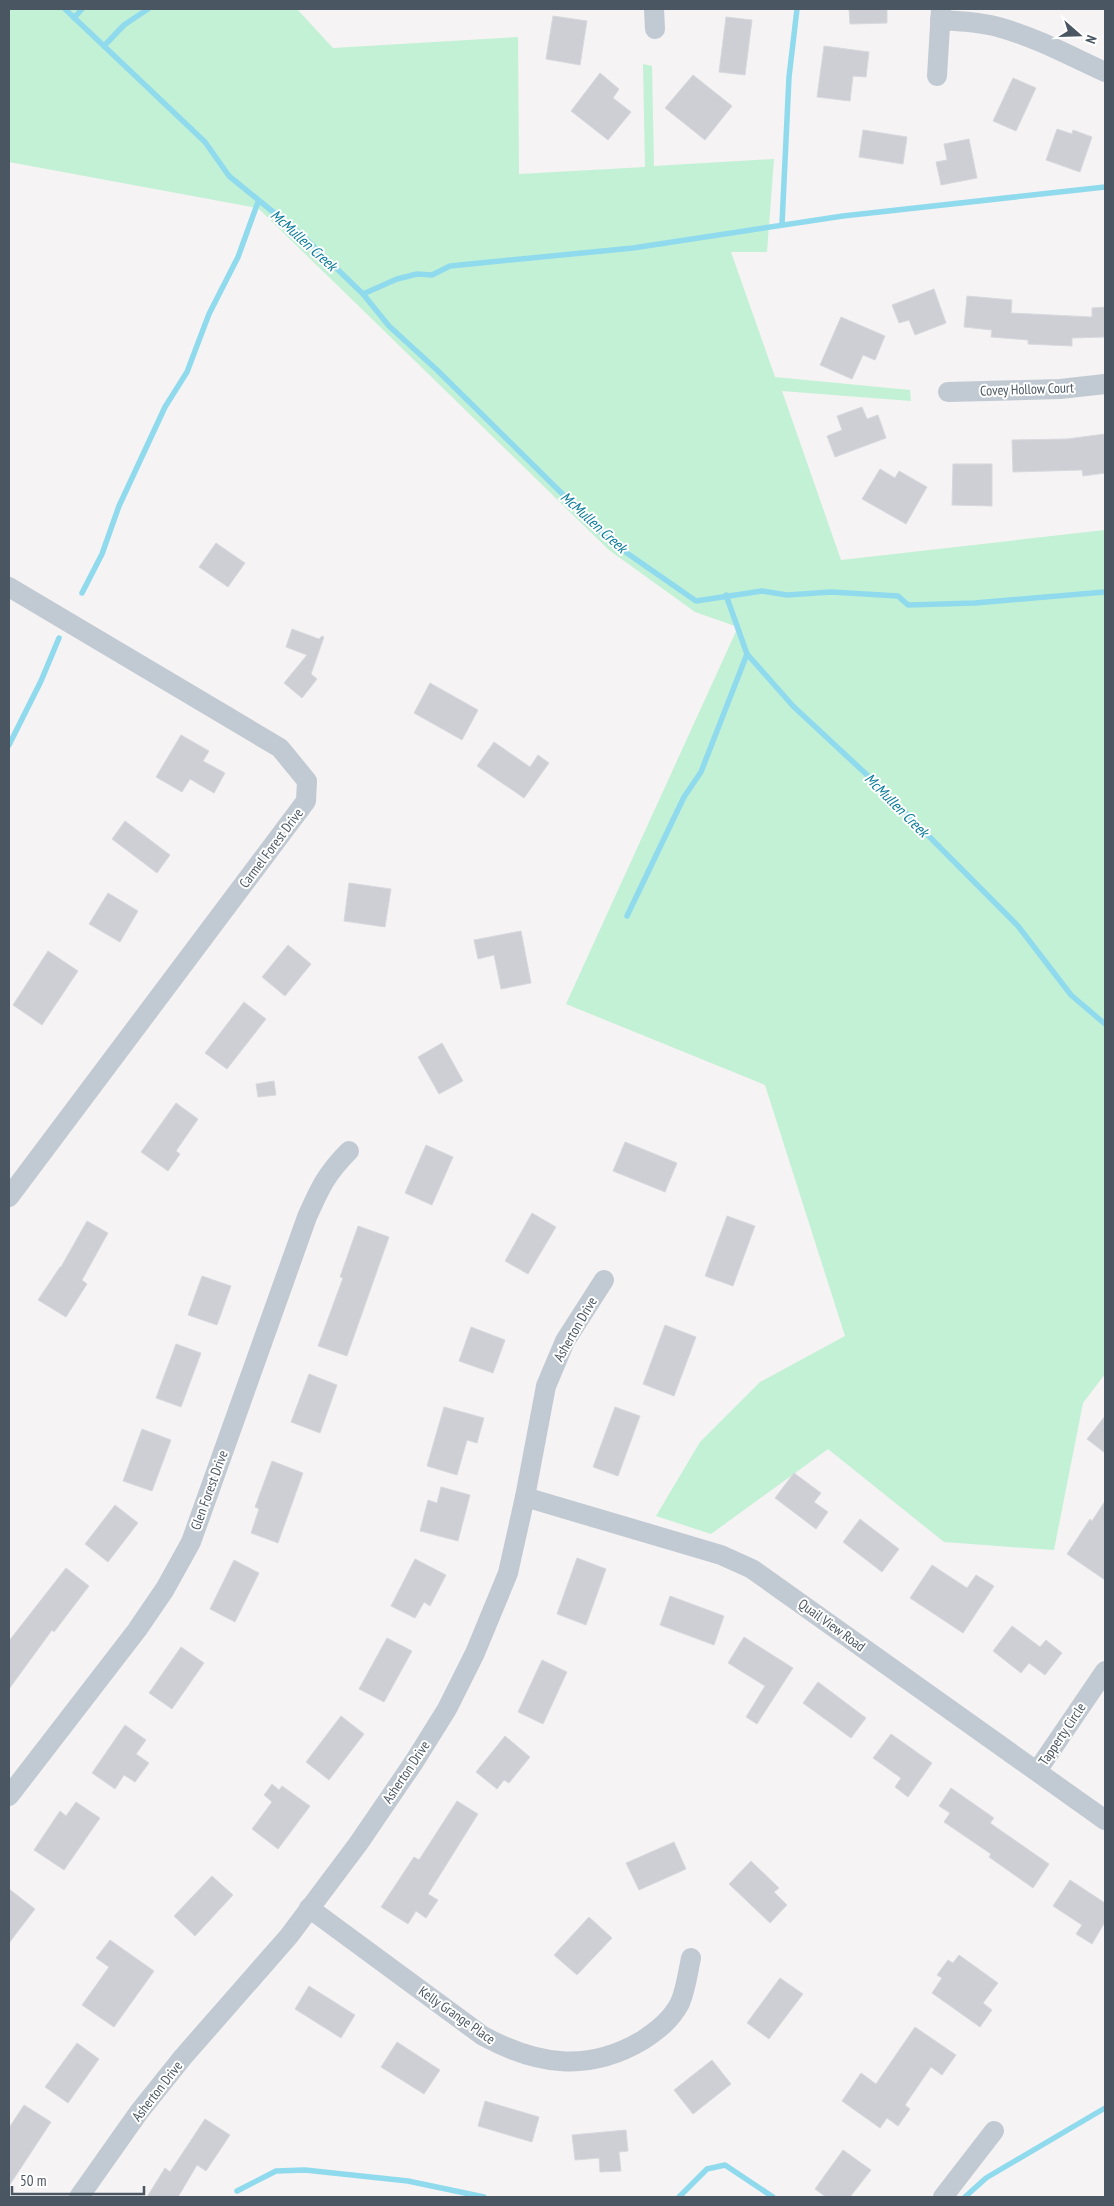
<svg xmlns="http://www.w3.org/2000/svg" width="1114" height="2206" font-family="'PT Sans Narrow',sans-serif">
<style>
.green{fill:#c3f1d5}
.lines{fill:none;stroke-linecap:round;stroke-linejoin:round}
.stream{stroke:#90daee;stroke-width:5.5}
.building{fill:#cdcfd5;stroke:#d7d9de}
.street{stroke:#c1cad2;stroke-width:20}
.labels{text-anchor:middle;dominant-baseline:central;stroke-width:4;stroke-linejoin:round;paint-order:stroke}
.street-label{font-size:14px;fill:#4a5661;stroke:#fff}
.water-label{font-size:15px;font-style:italic;fill:#0c7c9b;stroke:#fff}
</style>
<rect width="100%" height="100%" fill="#f5f3f3"/>
<polygon class="green" points="9,9 297,9 333,48 518,37 519,174 645,167 643,64 652,66 654,166 774,159 767,252 731,252 775,377 910,390 911,401 782,391 841,560 1105,530 1105,1374 1083,1403 1054,1550 944,1542 828,1449 711,1534 656,1516 700,1442 760,1382 845,1336 765,1085 566,1004 738,627 695,612 609,550 258,208 9,162"/>
<g class="lines">
<g class="stream">
<polyline points="65,9 205,142 229,176 304,237 363,294 389,326 437,370 611,542 696,601 762,591 787,595 831,592 898,596 908,605 975,603 1105,592"/>
<polyline points="74,18 82,9"/>
<polyline points="104,46 124,25 148,9"/>
<polyline points="782,224 789,77 797,9"/>
<polyline points="363,294 397,279 417,274 432,275 450,266 633,248 843,216 1105,187"/>
<polyline points="82,593 102,554 119,506 165,407 187,372 209,314 238,257 258,202"/>
<polyline points="726,595 747,654 793,706 880,787 1018,926 1071,995 1105,1024"/>
<polyline points="9,745 41,681 59,638"/>
<polyline points="627,916 684,797 701,772 747,654"/>
<polyline points="237,2191 276,2171 305,2170 408,2181 484,2197"/>
<polyline points="679,2197 707,2169 725,2165 773,2197"/>
<polyline points="965,2197 986,2178 1105,2108"/>
</g>
</g>
<g class="building">
<polygon points="849,9 887,9 887,23 850,24"/>
<polygon points="553,16 587,21 580,65 546,59"/>
<polygon points="726,17 752,20 745,75 719,72"/>
<polygon points="824,46 869,52 866,77 853,76 850,101 817,97"/>
<polygon points="600,73 619,89 613,98 631,112 608,140 571,111"/>
<polygon points="693,75 732,106 705,140 665,108"/>
<polygon points="1013,78 1036,88 1016,131 993,121"/>
<polygon points="1057,129 1072,134 1073,130 1092,137 1080,172 1046,160"/>
<polygon points="863,130 907,137 903,164 859,157"/>
<polygon points="969,139 977,178 941,185 936,162 947,160 944,144"/>
<polygon points="934,289 946,323 915,335 909,320 899,323 892,305"/>
<polygon points="967,296 1012,300 1011,313 1092,317 1092,308 1105,307 1105,337 1072,338 1072,346 1028,344 1028,340 991,337 992,330 964,327"/>
<polygon points="841,317 885,336 875,360 863,355 852,379 820,365"/>
<polygon points="862,407 867,419 878,415 886,438 835,457 827,436 842,430 837,416"/>
<polygon points="1105,434 1105,473 1083,476 1082,470 1013,472 1012,440 1067,439"/>
<polygon points="953,464 992,464 992,506 952,505"/>
<polygon points="880,469 895,478 899,471 927,487 906,524 862,499"/>
<polygon points="216,543 245,563 228,587 199,567"/>
<polygon points="292,629 319,639 322,636 324,637 311,674 317,679 302,698 284,683 307,655 286,647"/>
<polygon points="430,683 478,710 462,740 414,713"/>
<polygon points="181,735 209,751 203,761 225,773 214,793 190,779 182,792 156,777"/>
<polygon points="494,742 530,767 538,755 549,763 524,798 477,766"/>
<polygon points="125,821 170,855 157,873 112,839"/>
<polygon points="349,883 391,889 385,927 344,921"/>
<polygon points="108,893 138,911 120,942 89,924"/>
<polygon points="521,931 531,983 501,989 494,955 478,959 474,940"/>
<polygon points="288,945 311,964 285,996 262,977"/>
<polygon points="48,951 78,971 42,1025 13,1005"/>
<polygon points="244,1002 266,1019 227,1069 205,1053"/>
<polygon points="442,1043 463,1081 439,1094 418,1057"/>
<polygon points="274,1081 276,1095 258,1097 256,1084"/>
<polygon points="176,1103 198,1119 176,1151 180,1154 168,1171 141,1152"/>
<polygon points="625,1142 677,1163 665,1192 613,1171"/>
<polygon points="426,1145 453,1157 432,1205 405,1193"/>
<polygon points="532,1213 556,1227 528,1274 505,1261"/>
<polygon points="727,1216 755,1226 733,1286 705,1276"/>
<polygon points="87,1221 108,1233 82,1280 87,1284 66,1317 38,1300 60,1267 61,1267"/>
<polygon points="358,1226 389,1237 347,1356 318,1346 343,1278 340,1277"/>
<polygon points="202,1276 231,1286 217,1325 188,1315"/>
<polygon points="665,1325 696,1337 674,1396 643,1384"/>
<polygon points="471,1327 505,1340 493,1373 459,1361"/>
<polygon points="176,1344 201,1353 181,1407 156,1398"/>
<polygon points="309,1374 337,1385 320,1433 291,1422"/>
<polygon points="444,1407 484,1418 477,1443 467,1440 457,1475 427,1466"/>
<polygon points="615,1407 640,1416 618,1476 593,1467"/>
<polygon points="1105,1416 1105,1453 1087,1439"/>
<polygon points="142,1429 171,1440 152,1491 123,1481"/>
<polygon points="272,1461 303,1473 278,1543 251,1533 259,1509 255,1507"/>
<polygon points="794,1473 821,1493 814,1502 828,1512 816,1529 775,1498"/>
<polygon points="441,1487 470,1495 458,1541 420,1531 428,1500 437,1503"/>
<polygon points="1105,1501 1105,1580 1067,1554 1090,1519 1092,1521"/>
<polygon points="115,1505 138,1523 108,1562 85,1544"/>
<polygon points="860,1519 899,1549 882,1572 843,1542"/>
<polygon points="577,1558 606,1569 586,1625 557,1614"/>
<polygon points="415,1559 446,1575 430,1606 424,1602 415,1618 391,1606"/>
<polygon points="234,1560 259,1573 235,1622 210,1609"/>
<polygon points="932,1565 967,1588 976,1575 994,1586 963,1633 910,1598"/>
<polygon points="66,1568 89,1586 54,1632 52,1630 9,1689 9,1641"/>
<polygon points="670,1596 724,1616 714,1645 660,1625"/>
<polygon points="1012,1626 1040,1647 1046,1640 1062,1653 1045,1675 1029,1663 1021,1673 993,1651"/>
<polygon points="744,1637 793,1668 757,1724 746,1717 765,1686 728,1663"/>
<polygon points="387,1638 412,1651 384,1702 359,1689"/>
<polygon points="181,1647 204,1663 172,1709 149,1693"/>
<polygon points="542,1660 567,1672 543,1724 518,1712"/>
<polygon points="818,1682 866,1718 851,1738 803,1703"/>
<polygon points="341,1716 364,1734 329,1780 306,1762"/>
<polygon points="125,1725 146,1740 136,1754 149,1763 135,1782 124,1775 115,1789 92,1773"/>
<polygon points="891,1734 932,1763 908,1797 895,1787 901,1778 873,1758"/>
<polygon points="505,1736 530,1757 509,1783 504,1780 497,1789 476,1772"/>
<polygon points="272,1784 279,1790 282,1786 310,1806 278,1849 252,1829 272,1802 264,1795"/>
<polygon points="951,1788 994,1818 990,1823 1049,1864 1033,1888 989,1857 991,1854 944,1822 950,1813 939,1806"/>
<polygon points="457,1801 478,1814 428,1894 438,1900 426,1918 416,1911 408,1924 381,1907 414,1857 419,1860"/>
<polygon points="76,1802 100,1818 64,1870 34,1850 60,1811 66,1816"/>
<polygon points="674,1842 686,1869 639,1890 626,1863"/>
<polygon points="751,1861 779,1888 774,1892 787,1905 770,1923 729,1884"/>
<polygon points="212,1876 233,1895 195,1936 174,1916"/>
<polygon points="1070,1880 1105,1903 1105,1922 1092,1944 1076,1934 1082,1925 1053,1906"/>
<polygon points="9,1889 35,1909 9,1943"/>
<polygon points="589,1917 612,1938 577,1975 554,1955"/>
<polygon points="110,1940 154,1971 114,2027 82,2005 109,1967 96,1958"/>
<polygon points="959,1955 998,1983 983,2003 992,2010 980,2027 932,1993 942,1978 937,1975 948,1960 953,1963"/>
<polygon points="780,1978 803,1994 769,2039 747,2023"/>
<polygon points="309,1986 355,2015 341,2038 295,2009"/>
<polygon points="915,2027 956,2055 942,2075 931,2067 905,2105 910,2109 898,2126 887,2118 880,2128 842,2101 861,2073 876,2084"/>
<polygon points="397,2042 440,2070 424,2094 381,2067"/>
<polygon points="77,2043 99,2059 68,2103 45,2087"/>
<polygon points="712,2060 731,2084 693,2114 674,2090"/>
<polygon points="485,2101 539,2117 532,2142 478,2126"/>
<polygon points="24,2105 51,2122 9,2186 9,2128"/>
<polygon points="205,2119 230,2135 206,2171 197,2165 178,2197 147,2197 165,2168 170,2172"/>
<polygon points="626,2130 628,2151 619,2152 621,2171 600,2172 599,2158 575,2160 572,2135"/>
<polygon points="843,2150 871,2170 850,2197 826,2197 815,2189"/>
</g>
<g class="lines">
<g class="street">
<polyline points="654,9 655,29"/>
<path d="M 940,20 C 960,21 979,22 998,27 C 1035,37 1070,56 1105,72"/>
<polyline points="937,76 941,9"/>
<polyline points="948,392 1060,389 1105,384"/>
<polyline points="9,587 280,748 307,781 306,801 9,1197"/>
<polyline points="525,1497 721,1555 752,1569 1105,1820"/>
<polyline points="1037,1771 1105,1671"/>
<path d="M 9,1796 L 137,1630 L 165,1589 L 191,1542 L 307,1217 C 320,1188 326,1174 349,1151"/>
<path d="M 309,1908 L 483,2036 C 537,2065 588,2073 643,2040 C 658,2030 671,2020 680,2003 C 686,1989 688,1972 691,1958"/>
<polyline points="79,2197 139,2112 183,2057 289,1936 358,1844 414,1762 447,1709 475,1653 508,1573 525,1497 546,1386 565,1341 604,1280"/>
<polyline points="943,2197 994,2131"/>
</g>
</g>
<g class="labels">
<g class="street-label">
<text transform="translate(1027 389) rotate(-2)">Covey Hollow Court</text>
<text transform="translate(271 848) rotate(-53)">Carmel Forest Drive</text>
<text transform="translate(575 1329) rotate(-60)">Asherton Drive</text>
<text transform="translate(209 1490) rotate(-70)">Glen Forest Drive</text>
<text transform="translate(832 1625) rotate(36)">Quail View Road</text>
<text transform="translate(1062 1734) rotate(-56)">Tapperty Circle</text>
<text transform="translate(406 1772) rotate(-56)">Asherton Drive</text>
<text transform="translate(457 2015) rotate(35)">Kelly Grange Place</text>
<text transform="translate(157 2091) rotate(-52)">Asherton Drive</text>
</g>
<g class="water-label">
<text transform="translate(304 240) rotate(42)">McMullen Creek</text>
<text transform="translate(594 522) rotate(42)">McMullen Creek</text>
<text transform="translate(897 805) rotate(45)">McMullen Creek</text>
</g>
</g>
<rect width="1114" height="2206" fill="none" stroke="#4a5661" stroke-width="20"/>
<g transform="translate(1079 35) rotate(110)" stroke="#ffffff" stroke-width="4" paint-order="stroke">
<path d="M0-4L9 19L0 12L-9 19Z" fill="#4a5661"/>
<text y="-8" font-size="14" font-weight="bold" text-anchor="middle" fill="#4a5661">N</text>
</g>
<path d="M12 2186v8h132v-8" fill="none" stroke="#4a5661" stroke-width="2.5"/>
<text x="20" y="2186" font-size="15" fill="#4a5661" stroke="#ffffff" stroke-width="4" paint-order="stroke">50 m</text>
</svg>
